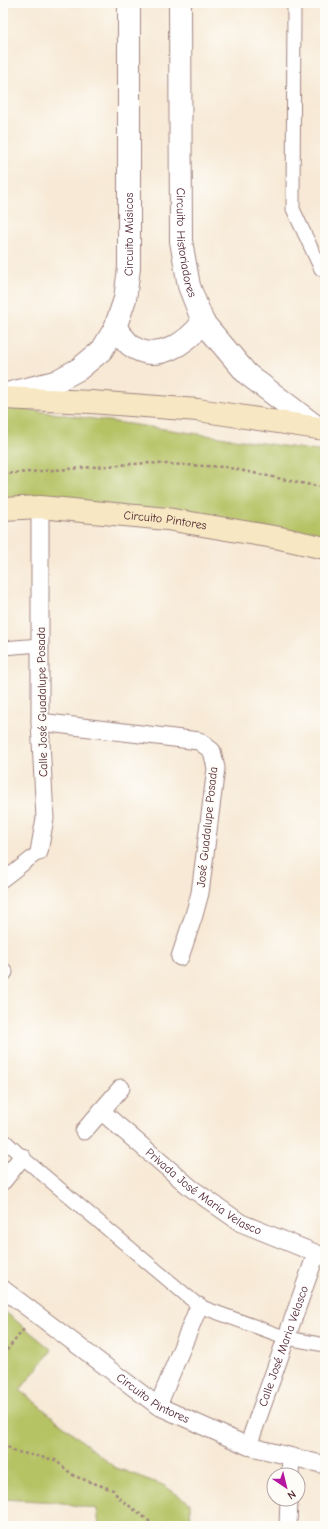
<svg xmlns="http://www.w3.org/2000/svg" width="328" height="1529" font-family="'Comic Neue',sans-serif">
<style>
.green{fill:#b6c365;stroke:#807148}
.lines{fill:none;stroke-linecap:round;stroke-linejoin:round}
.pedestrian-casing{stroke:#a08480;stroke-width:15}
.minor-casing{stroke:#a08480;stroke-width:19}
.tertiary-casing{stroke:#a08480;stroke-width:24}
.secondary-casing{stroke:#a08480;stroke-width:24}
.path{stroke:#a08480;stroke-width:2.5;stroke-dasharray:3 3;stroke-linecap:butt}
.pedestrian{stroke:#fff;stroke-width:13}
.minor{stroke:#fff;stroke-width:17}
.tertiary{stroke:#fff;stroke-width:22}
.secondary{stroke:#f7e8c3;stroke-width:22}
.labels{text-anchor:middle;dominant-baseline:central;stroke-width:3.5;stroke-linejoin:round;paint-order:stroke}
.street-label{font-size:12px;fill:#4a1f2b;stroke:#fdfcf7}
</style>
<rect width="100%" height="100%" fill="#fdfcf7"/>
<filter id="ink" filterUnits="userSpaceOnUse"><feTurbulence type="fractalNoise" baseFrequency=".025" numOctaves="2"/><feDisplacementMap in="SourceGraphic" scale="8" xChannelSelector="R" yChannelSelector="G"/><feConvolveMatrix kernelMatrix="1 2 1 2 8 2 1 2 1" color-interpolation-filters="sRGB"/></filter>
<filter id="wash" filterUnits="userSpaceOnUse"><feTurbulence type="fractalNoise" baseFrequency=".012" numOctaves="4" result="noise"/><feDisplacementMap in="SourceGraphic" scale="16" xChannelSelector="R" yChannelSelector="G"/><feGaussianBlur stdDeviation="0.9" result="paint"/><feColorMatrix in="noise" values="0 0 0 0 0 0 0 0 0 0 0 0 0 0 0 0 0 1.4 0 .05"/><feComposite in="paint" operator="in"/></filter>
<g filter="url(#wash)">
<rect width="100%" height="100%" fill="#f7e9d5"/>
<g class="green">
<polygon points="3,406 325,452 325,544 3,502"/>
<polygon points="3,1310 52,1350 20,1390 114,1467 163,1485 190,1503 191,1526 99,1526 97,1509 56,1502 3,1499"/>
</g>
</g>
<g filter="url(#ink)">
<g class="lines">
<g class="pedestrian-casing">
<g id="pedestrian">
<polyline points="294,3 293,209 321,269 325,271"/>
<polyline points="3,648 40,645"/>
<polyline points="3,880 39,852"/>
<polyline points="3,1139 22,1157 199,1306 287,1338 325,1345"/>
</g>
</g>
<g class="minor-casing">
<g id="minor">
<polyline points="40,722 199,741 212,751 216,768 200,893 194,915 180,957"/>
<polyline points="39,852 45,818 40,722 40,507"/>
<polyline points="3,973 4,972"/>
<path id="s1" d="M 101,1111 L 191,1188 L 241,1223 L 325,1257"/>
<polyline points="84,1131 121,1088"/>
<polyline points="3,1181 22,1157"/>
<path id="s2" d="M 3,1289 L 158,1406 L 248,1446 L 325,1465"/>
<polyline points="158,1406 199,1306"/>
<path id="s3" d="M 248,1446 L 316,1254"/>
<polyline points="290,1475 291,1457"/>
<polyline points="288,1526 289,1499"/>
</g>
</g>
<g class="tertiary-casing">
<g id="tertiary">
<path id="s4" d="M 180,3 L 181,241 L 189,286 L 203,322 L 247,374 L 318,428"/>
<path d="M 115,328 C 120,333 125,340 130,345 C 156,365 187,343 203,322"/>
<path id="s5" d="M 3,395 L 55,382 L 79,369 L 102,350 L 115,328 L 125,299 L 129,268 L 129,3"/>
</g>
</g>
<g class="secondary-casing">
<g id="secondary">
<polyline points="3,398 91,402 198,410 325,429"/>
<path id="s6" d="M 3,509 L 40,507 L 167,519 L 280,538 L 325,548"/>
</g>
</g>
<g class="path">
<polyline points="3,474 146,463 225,467 325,488"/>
<polyline points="3,1355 24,1329"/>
<polyline points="3,1443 13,1451 55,1460 74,1476 113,1490 118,1497 149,1521 150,1526"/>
</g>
<use href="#pedestrian" class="pedestrian"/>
<use href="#minor" class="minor"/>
<use href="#tertiary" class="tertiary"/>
<use href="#secondary" class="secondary"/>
</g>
</g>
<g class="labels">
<g class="street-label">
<text stroke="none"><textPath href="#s5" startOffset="232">Circuito Músicos</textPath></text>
<text stroke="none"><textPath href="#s4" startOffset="240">Circuito Historiadores</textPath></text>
<text stroke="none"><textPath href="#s6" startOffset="163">Circuito Pintores</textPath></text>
<text transform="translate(42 702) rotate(-91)">Calle José Guadalupe Posada</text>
<text transform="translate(207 827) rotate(-84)">José Guadalupe Posada</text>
<text stroke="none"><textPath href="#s1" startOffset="131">Privada José Maria Velasco</textPath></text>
<text stroke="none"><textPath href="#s3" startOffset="106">Calle José Maria Velasco</textPath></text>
<text stroke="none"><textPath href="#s2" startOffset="186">Circuito Pintores</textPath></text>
</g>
</g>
<rect width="328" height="1529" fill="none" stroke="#fdfcf7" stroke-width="16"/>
<g transform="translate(286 1487) rotate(145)"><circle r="19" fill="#fdfcf7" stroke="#b5a4a5"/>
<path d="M0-3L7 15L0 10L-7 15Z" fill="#b5179e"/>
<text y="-6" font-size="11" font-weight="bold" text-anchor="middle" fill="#4a1f2b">N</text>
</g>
</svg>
